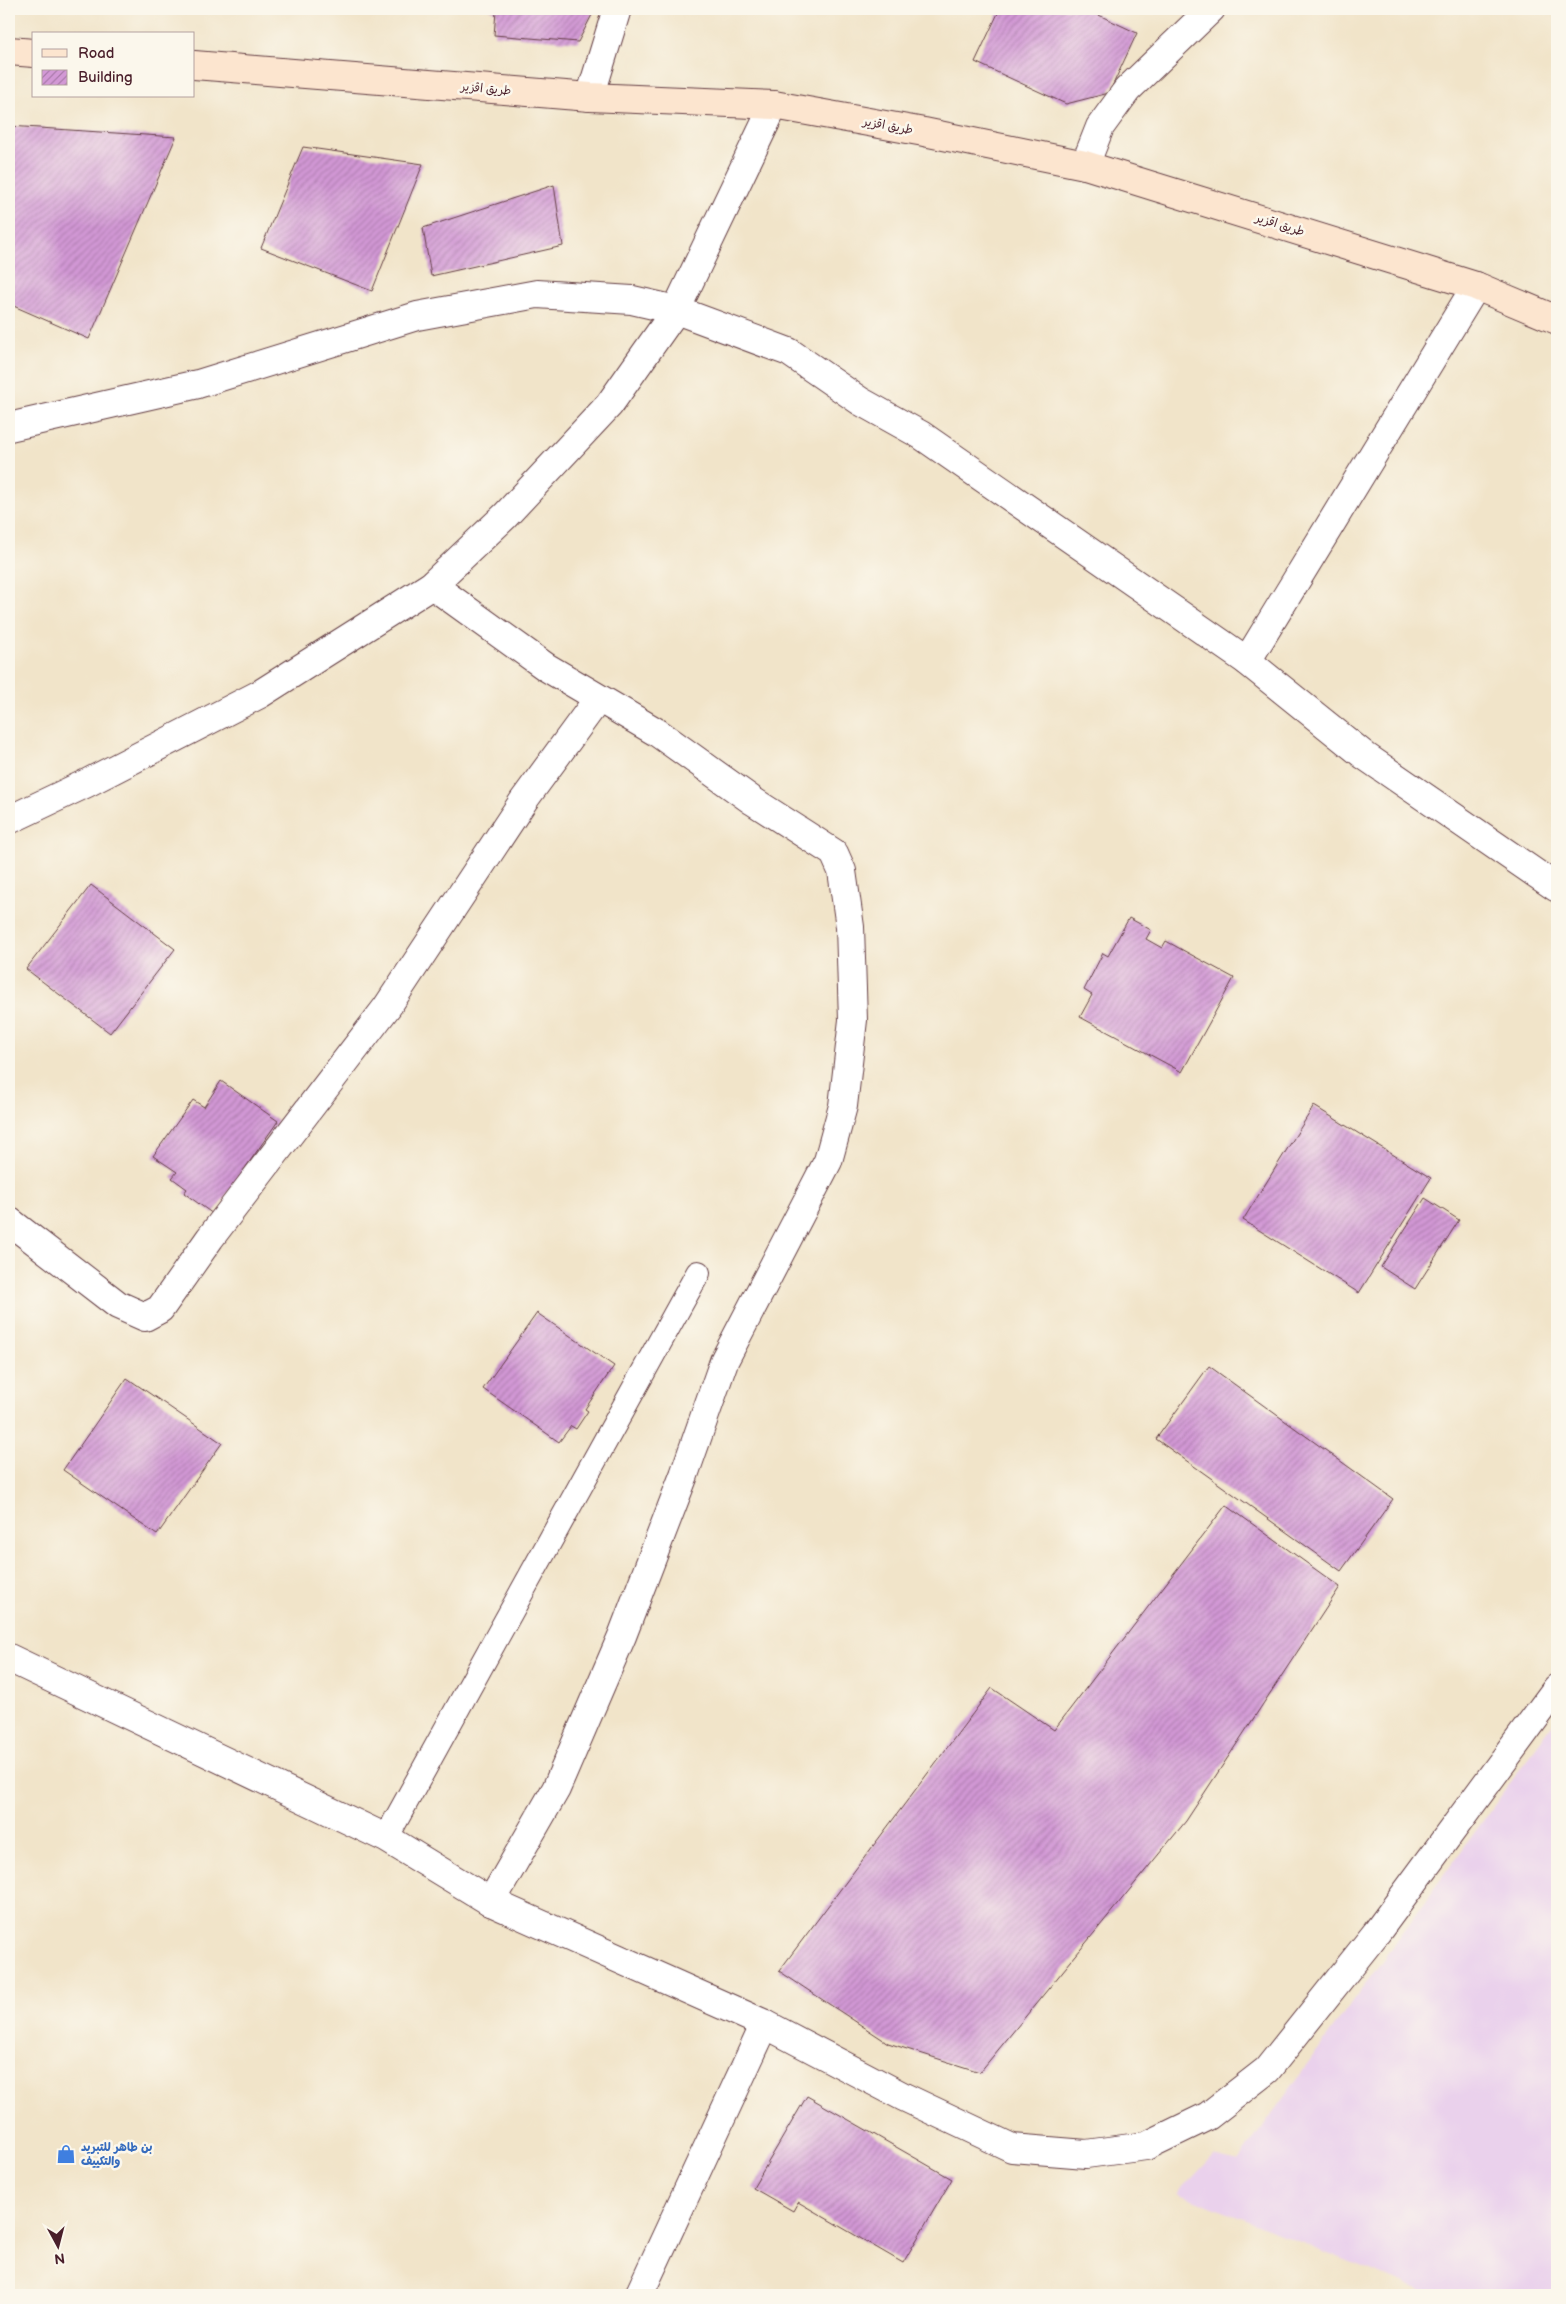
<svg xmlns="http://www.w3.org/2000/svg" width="1566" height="2304" font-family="'Balsamiq Sans','Playpen Sans Arabic',sans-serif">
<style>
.built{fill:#ead1ec}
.building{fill:url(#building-hatch)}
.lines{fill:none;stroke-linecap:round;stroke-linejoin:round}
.lane-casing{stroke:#633d43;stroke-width:26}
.street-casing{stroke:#633d43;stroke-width:30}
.secondary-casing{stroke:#633d43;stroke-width:30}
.lane{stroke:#fff;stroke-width:24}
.street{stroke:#fff;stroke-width:28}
.secondary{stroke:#fce5cf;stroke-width:28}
.labels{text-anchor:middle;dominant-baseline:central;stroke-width:5;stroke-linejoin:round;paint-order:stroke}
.street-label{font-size:12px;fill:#4a1f2b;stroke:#fbf7ec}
.shop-label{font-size:12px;font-weight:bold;fill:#366cbe;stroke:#fbf7ec;text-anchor:start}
</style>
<defs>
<pattern id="building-hatch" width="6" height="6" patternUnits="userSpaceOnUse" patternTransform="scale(1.25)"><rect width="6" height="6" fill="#d298d5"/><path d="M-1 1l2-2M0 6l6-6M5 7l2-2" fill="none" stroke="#ac7bad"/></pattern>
</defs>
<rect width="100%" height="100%" fill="#fbf7ec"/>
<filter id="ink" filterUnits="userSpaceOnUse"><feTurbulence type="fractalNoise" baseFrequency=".02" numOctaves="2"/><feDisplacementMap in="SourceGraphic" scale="10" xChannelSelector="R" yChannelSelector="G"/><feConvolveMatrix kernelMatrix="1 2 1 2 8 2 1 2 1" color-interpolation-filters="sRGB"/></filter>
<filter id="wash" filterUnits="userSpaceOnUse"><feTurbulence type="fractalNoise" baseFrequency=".0096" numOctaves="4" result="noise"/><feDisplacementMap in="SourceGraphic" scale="20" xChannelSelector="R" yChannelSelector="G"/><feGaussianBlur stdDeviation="1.12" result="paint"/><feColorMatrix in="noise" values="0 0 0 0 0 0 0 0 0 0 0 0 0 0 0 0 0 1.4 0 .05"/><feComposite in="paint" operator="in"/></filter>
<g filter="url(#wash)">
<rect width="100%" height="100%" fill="#f1e4c9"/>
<polygon class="built" points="1557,1718 1557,2295 1433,2295 1178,2193 1214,2155 1238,2161"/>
<g id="blocks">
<g class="building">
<polygon points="489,9 595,9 578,42 494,35 496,12"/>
<polygon points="1000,9 1086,9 1137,33 1109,93 1066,104 975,62"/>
<polygon points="9,126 176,137 89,339 9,304"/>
<polygon points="303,147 423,164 372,291 261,248"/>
<polygon points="554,185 563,246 431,276 423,228"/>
<polygon points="91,885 175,949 110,1033 26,969"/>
<polygon points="1129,918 1151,930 1146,939 1162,948 1166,941 1234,978 1182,1072 1080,1017 1092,995 1084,990 1103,953 1108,956"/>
<polygon points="221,1081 278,1121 213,1214 184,1193 187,1189 172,1178 177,1172 153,1156 193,1100 204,1107"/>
<polygon points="1314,1106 1431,1178 1359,1293 1243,1220"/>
<polygon points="1425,1198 1459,1220 1415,1289 1381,1267"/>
<polygon points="537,1313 614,1366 585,1409 588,1411 576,1429 571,1426 559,1442 483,1389"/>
<polygon points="1209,1366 1393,1499 1341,1571 1156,1439"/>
<polygon points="127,1378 222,1443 157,1535 63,1470"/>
<polygon points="1226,1505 1340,1587 1186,1821 980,2072 888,2043 779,1971 992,1688 1054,1730"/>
<polygon points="807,2096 952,2179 903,2263 798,2202 793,2211 753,2188"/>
</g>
</g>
</g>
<g filter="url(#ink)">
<use href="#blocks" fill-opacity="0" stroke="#633d43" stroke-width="1"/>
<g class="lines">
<g class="lane-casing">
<polyline id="lane" points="386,1838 698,1273"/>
</g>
<g class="street-casing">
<g id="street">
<polyline points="590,97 617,9"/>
<polyline points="1085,165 1100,127 1127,90 1211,9"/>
<polyline points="9,427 198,384 417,316 537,294 632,300 676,310 789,352 860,401 921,435 1247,661 1365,756 1557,888"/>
<polyline points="432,585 546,667 658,733 753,801 834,853 842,871 850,927 853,1020 843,1106 828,1161 724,1361 684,1475 622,1636 556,1789 491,1902"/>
<polyline points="1247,661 1476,286"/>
<polyline points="9,820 87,783 260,694 432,585 505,516 609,405 676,310 774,105"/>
<polyline points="9,1221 118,1305 145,1317 160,1309 210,1238 387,1007 524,800 598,699"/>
<polyline points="9,1658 386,1838 491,1902 765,2024 904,2097 1012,2148 1086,2154 1146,2146 1208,2116 1267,2070 1377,1932 1557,1688"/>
<polyline points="639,2295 765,2024"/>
</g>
</g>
<g class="secondary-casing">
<g id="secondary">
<polyline points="9,51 34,53"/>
<polyline points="194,65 590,97 774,105 924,132 1085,165 1476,286 1557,320"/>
</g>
</g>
<use href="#lane" class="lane"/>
<use href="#street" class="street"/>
<use href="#secondary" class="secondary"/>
</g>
</g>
<defs>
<g id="shop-bare" transform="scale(1.5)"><path d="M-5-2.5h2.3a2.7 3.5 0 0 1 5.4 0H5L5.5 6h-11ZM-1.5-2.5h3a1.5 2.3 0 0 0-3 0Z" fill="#3f7fe0" stroke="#fbf7ec" stroke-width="2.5" paint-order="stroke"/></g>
</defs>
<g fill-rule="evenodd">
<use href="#shop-bare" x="66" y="2154"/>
</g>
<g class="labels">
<g class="street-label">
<text transform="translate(486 89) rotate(5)">طريق اقزير</text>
<text transform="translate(888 126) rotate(10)">طريق اقزير</text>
<text transform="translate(1280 225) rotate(17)">طريق اقزير</text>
</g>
<g class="shop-label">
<text x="81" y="2147">بن طاهر للتبريد<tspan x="81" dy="14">والتكييف</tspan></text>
</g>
</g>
<rect width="1566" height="2304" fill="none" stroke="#fbf7ec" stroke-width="30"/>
<rect x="32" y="32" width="162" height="65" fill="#fbf7ec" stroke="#b4a19f"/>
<rect x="42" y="49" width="25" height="8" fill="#fce5cf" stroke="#b4a19f"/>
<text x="78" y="58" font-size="15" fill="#4a1f2b">Road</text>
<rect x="42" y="70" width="25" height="15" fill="url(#building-hatch)" stroke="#b4a19f"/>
<text x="78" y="82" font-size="15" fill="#4a1f2b">Building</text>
<g transform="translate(58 2246) rotate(173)" stroke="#fbf7ec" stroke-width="4" paint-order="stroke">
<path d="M0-4L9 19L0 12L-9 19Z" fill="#4a1f2b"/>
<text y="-8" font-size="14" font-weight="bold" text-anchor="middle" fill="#4a1f2b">N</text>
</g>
</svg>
